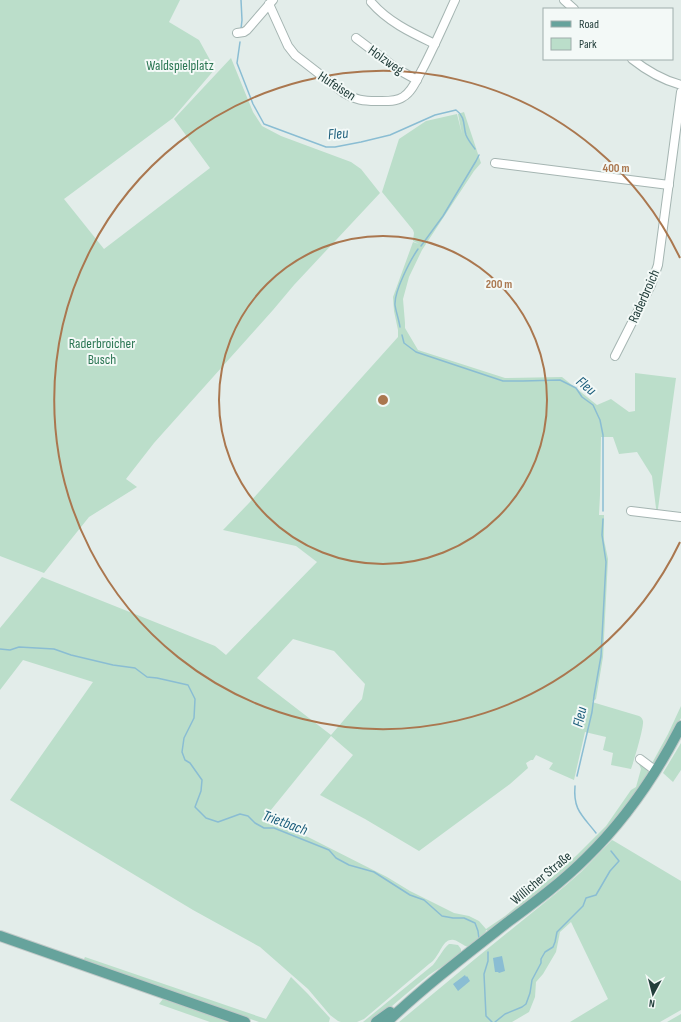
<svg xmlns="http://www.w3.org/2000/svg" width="681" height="1022" font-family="'Sofia Sans Condensed',sans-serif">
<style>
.green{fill:#bbdeca;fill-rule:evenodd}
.water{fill:#8abdd3}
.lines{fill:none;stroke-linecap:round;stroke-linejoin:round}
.stream{stroke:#8abdd3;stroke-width:1.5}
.minor-casing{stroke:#a5b5b2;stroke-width:10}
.major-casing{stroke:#c1c9c8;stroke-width:12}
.minor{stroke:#fff;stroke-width:8}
.major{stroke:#66a39c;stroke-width:10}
.ring{fill:none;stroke:#aa774f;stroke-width:2}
.labels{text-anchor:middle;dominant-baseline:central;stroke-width:4;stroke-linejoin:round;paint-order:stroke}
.street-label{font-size:14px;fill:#223e3b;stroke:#f3f9f7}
.park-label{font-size:14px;fill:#2b7653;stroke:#f3f9f7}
.water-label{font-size:15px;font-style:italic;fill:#1b5d7b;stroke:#f3f9f7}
.centre{fill:#aa774f;stroke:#f3f9f7;stroke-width:2}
.ring-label{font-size:12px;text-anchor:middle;font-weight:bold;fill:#aa774f;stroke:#f3f9f7;stroke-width:4;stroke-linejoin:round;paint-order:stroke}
</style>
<rect width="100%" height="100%" fill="#e3edea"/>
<g class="green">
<polygon points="0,0 180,0 169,22 199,40 215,69 173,118 64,199 104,249 210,168 174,119 231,58 253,112 262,126 281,136 351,162 361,169 380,193 294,285 273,310 154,443 126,479 137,487 89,517 44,573 0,556"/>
<path d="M 464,112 L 481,163 L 474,171 L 422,250 L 409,277 L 403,299 L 405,323 L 405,328 L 418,350 L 505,378 L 562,377 L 597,405 L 611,399 L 629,412 L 635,411 L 635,373 L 676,378 L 657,516 L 652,476 L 637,452 L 619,454 L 613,437 L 601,437 L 600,495 L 599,515 L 604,515 L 604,540 L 608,559 L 603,657 L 596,699 L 592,702 L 639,716 C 641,717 642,718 643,721 C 644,727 634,761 631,769 L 611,765 L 613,753 L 603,750 L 606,737 L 585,732 L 574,780 L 549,769 L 553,763 L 536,755 L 533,760 L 531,760 L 526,763 L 528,768 L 510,784 L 419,851 L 365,819 L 320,795 L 353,755 L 331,736 L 262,821 L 308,837 L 387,877 L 410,891 L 454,913 L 469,916 L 479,921 L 486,929 L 505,916 L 556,874 L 577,855 L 606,826 L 631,790 L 636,787 L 641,769 L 639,764 L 641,763 L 649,767 L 651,773 C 636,792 622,813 606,831 C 572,870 529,900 490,932 L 486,930 L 485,936 L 469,947 C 463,946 459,941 454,940 C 444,938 441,951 436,957 C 434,960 432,962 429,964 L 364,1019 L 357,1022 L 341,1022 L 338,1021 L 330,1015 L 308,989 L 260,947 L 193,910 L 10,800 L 93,682 L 23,660 L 0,690 L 0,628 L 42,577 L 215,646 L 226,655 L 317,562 L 296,546 L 223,530 L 249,503 L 398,337 L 398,330 L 394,311 L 393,297 L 413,242 L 419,244 L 413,241 L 414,233 L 413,230 L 382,192 L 399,139 L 426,121 L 457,114 L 462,134 L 458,114 ZM 293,639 L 334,651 L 365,684 L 362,699 L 331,735 L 257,678 Z"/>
<polygon points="681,706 681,718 666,747 655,765 651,765 668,734"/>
<polygon points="681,743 681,770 673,782 663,773"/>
<polygon points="612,840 614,841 681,881 681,1010 660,1022 570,1022 608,999 571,922 560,932 556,952 543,974 536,982 535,997 529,1012 512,1022 399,1022 475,959 565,886 581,872"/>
<path d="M 449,944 L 451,944 L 458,945 L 461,949 L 461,954 C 451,962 440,967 429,975 C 410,990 392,1006 374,1022 L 363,1022 L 433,965 C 439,958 442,950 449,944 Z"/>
<polygon points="85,957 266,1019 291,977 308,994 330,1018 329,1022 259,1022 83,961"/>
<polygon points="163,999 229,1022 210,1022 159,1004"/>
<polygon points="681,1014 681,1022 667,1022"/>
</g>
<g class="water">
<polygon points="502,956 505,971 499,973 498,972 495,972 493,958"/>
<polygon points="465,975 466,977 467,976 470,981 458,991 453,984"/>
</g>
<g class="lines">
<g class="stream">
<polyline points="241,0 242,20 241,29"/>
<path d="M 240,42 L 237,63 L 253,104 L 264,124 L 326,147 L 335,147 L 361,142 L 390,135 L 435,115 L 456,110 C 466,117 463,126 466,135 C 468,140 472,145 475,149"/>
<polyline points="421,246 443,216 476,161 479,155"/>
<path d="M 400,327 C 399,320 396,312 395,305 C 394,291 411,259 418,249"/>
<polyline points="402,335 404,343 416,352 503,381 523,381 560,380 576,388 582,397 593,405 600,420 603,435 603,511"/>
<polyline points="0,649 10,650 19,647 54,649 71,655 113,665 135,668 147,677 157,678 188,685 195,699 194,718 184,738 182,752 185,760 190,763 202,780 201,791 195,807 206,818 218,822 240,814 248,816 255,823 264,828 274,828 329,850 336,858 349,865 374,872 410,895 424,900 442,916 453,918 464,918 475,923 478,931 479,939"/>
<polyline points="577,776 592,712 594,696 601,656 606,562 602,535 603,519"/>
<path d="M 575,786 C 573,810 582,815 596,833"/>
<polyline points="488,952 488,961 484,974 486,1016 492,1022"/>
<polyline points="495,1022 505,1014 522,1007 526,1004 530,993 532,980 541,963 541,959 545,952 553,947 555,942 557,932 583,906 586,898 596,895 610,871 619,861 611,851"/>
</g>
<g class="minor-casing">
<g id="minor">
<polyline points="564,0 574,9"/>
<path d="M 371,2 C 388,22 412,33 435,44"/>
<path d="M 269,4 L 288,46 L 295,55 L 344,93 C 355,100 364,101 376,101 C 385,101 396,102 403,97 C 412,92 417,79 422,70 C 434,47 444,24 455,0"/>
<polyline points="237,33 244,32 247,30 273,0"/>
<polyline points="356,38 397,69 417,80"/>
<path d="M 632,59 C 647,71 663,80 681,85"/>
<polyline points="495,163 669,185"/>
<polyline points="615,356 651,285 658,265 681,92"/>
<polyline points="631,511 681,517"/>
<polyline points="640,759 656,771"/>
</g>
</g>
<g class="major-casing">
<g id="major">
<polyline points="0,936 245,1022"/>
<polyline points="376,1022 390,1012"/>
<path d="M 387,1022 C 425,986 467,954 508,922 C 535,902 562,882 586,858 C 625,820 656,775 681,726"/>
</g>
</g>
<use href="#minor" class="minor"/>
<use href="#major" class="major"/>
</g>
<g class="ring">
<circle cx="383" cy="400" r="164"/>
<path d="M680 542A329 329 0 1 1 680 258"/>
</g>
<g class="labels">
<g class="street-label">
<text transform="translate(386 60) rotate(35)">Holzweg</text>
<text transform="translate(337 86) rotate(33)">Hufeisen</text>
<text transform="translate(644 296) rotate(-66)">Raderbroich</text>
<text transform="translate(541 878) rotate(-40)">Willicher Straße</text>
</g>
<g class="park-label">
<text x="180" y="65">Waldspielplatz</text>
<text x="102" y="343">Raderbroicher<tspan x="102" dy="16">Busch</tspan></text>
</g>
<g class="water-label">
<text transform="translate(338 134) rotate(-5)">Fleu</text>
<text transform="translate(586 386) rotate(40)">Fleu</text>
<text transform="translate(580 717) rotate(-78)">Fleu</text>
<text transform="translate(285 823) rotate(20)">Trietbach</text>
</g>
</g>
<circle cx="383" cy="400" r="6" class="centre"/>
<g class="ring-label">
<text x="616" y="172">400 m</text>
<text x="499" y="288">200 m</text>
</g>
<rect x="543" y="8" width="130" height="52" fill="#f3f9f7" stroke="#9faeac"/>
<rect x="551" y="21" width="20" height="6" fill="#66a39c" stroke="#9faeac"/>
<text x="579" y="28" font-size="12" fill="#223e3b">Road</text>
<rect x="551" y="38" width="20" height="12" fill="#bbdeca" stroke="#9faeac"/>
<text x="579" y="48" font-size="12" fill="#223e3b">Park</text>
<g transform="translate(653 994) rotate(187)" stroke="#f3f9f7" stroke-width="3" paint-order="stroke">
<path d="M0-3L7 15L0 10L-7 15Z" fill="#223e3b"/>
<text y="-6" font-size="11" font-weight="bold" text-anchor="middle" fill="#223e3b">N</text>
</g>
</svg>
